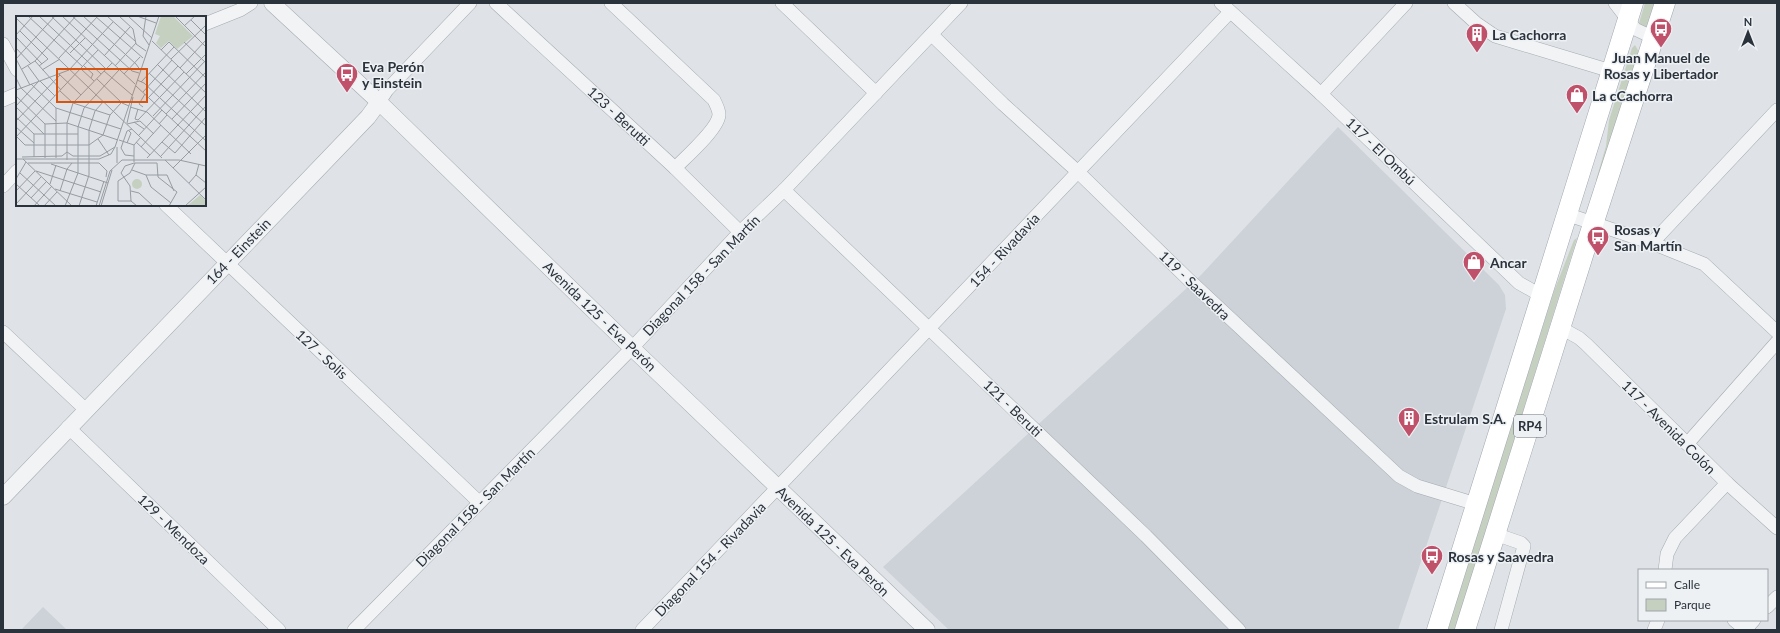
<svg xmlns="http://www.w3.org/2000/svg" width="1780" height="633" font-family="Lato,sans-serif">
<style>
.built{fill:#cdd2d8}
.green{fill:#c6d0c1}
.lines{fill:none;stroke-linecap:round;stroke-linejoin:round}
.minor-casing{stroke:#a5aab0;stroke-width:14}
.tertiary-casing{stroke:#a5aab0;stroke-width:17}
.primary-casing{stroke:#a0a8b1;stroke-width:21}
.minor{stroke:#f1f3f5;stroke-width:13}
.tertiary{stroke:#f1f3f5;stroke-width:16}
.primary{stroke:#fff;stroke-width:20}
.labels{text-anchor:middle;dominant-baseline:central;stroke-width:3;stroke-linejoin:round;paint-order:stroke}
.shield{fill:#eef1f4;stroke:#656b73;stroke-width:1}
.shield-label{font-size:13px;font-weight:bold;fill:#2a323c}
.poi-label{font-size:14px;font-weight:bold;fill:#2a323c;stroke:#eef1f4;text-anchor:start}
.street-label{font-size:14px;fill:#2a323c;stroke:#eef1f4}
.inset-road{fill:none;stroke:#979ca3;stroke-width:1}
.view{fill:#d55511;fill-opacity:0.15;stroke:#d55511;stroke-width:2}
.inset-edge{fill:none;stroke:#2a323c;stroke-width:2}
</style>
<rect width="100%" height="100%" fill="#dfe3e7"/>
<g class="built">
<polygon points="1338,127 1499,285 1505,295 1506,309 1398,630 949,630 883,567 1201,275"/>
<polygon points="43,607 67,630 21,630"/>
</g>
<g class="green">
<polygon points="1645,3 1655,3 1647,29 1642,28 1639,23"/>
<polygon points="1635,45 1639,52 1598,182 1596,180 1606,146 1609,120 1632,48"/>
<polygon points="1577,238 1455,630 1446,630 1554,291 1574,240"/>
</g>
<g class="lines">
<g class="minor-casing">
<g id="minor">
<polyline points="496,3 675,168 740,232"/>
<path d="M 611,3 L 714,100 C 716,105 719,109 719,115 C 718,129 686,157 675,168"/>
<polyline points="782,3 876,93"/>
<polyline points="1221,3 1321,94 1519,283 1542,296"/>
<polyline points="1454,3 1476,23 1495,36 1611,71"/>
<polyline points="1615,3 1635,29 1654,38"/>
<polyline points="205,24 240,10 251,3"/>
<polyline points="932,35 1003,104 1078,172 1188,279 1399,476 1417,486 1476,504"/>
<polyline points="3,44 17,70"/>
<polyline points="1321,94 1406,3"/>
<polyline points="3,100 17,94"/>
<polyline points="379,102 387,90 470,3"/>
<polyline points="3,186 17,171"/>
<polyline points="784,190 1146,536 1239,630"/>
<polyline points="166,205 479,502"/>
<polyline points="1566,214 1652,243 1704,264 1777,332"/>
<polyline points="1652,243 1777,110"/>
<polyline points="1561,328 1579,338 1586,344 1727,483 1777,528"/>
<polyline points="3,332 86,410"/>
<polyline points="68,427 279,630"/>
<polyline points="1687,444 1777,342"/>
<polyline points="1495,534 1521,543 1524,546 1501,630"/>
<polyline points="1665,570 1667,554 1675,538 1727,483"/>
<polyline points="1767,607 1777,597"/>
<polyline points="1734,620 1746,630"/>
<polyline points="354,630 632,348 740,232 784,190 961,3"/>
<polyline points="642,630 1230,12"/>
<polyline points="1654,630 1658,620"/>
<polyline points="1745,630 1754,620"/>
</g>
</g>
<g class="tertiary-casing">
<g id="tertiary">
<polyline points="272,3 379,102 632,348 927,630"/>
<polyline points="3,497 368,117 379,102"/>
</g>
</g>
<g class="primary-casing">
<g id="primary">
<polyline points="1437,630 1633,3"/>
<polyline points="1465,630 1584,252 1665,3"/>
</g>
</g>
<use href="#minor" class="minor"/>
<use href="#tertiary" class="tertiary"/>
<use href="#primary" class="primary"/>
</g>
<defs>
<g id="bus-pin" transform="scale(1.15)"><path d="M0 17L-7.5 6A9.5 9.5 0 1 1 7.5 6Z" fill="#bf516b" stroke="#eef1f4"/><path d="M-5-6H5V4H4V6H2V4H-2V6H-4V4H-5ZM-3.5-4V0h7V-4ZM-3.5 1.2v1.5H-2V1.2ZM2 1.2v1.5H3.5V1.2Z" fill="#fff"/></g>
<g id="building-pin" transform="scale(1.15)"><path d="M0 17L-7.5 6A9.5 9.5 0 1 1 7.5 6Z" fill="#bf516b" stroke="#eef1f4"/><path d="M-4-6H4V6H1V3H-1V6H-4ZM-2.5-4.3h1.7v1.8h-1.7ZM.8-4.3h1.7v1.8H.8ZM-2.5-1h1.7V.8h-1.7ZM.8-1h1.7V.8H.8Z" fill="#fff"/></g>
<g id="shop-pin" transform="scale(1.15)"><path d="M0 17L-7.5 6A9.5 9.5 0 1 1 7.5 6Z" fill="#bf516b" stroke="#eef1f4"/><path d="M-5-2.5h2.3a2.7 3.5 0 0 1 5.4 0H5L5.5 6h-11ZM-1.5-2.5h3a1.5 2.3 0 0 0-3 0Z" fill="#fff"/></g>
</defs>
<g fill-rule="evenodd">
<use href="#bus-pin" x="1661" y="29"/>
<use href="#building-pin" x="1477" y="34"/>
<use href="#bus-pin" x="347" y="74"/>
<use href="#shop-pin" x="1577" y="95"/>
<use href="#bus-pin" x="1598" y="237"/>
<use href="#shop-pin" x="1474" y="262"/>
<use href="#building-pin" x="1409" y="418"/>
<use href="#bus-pin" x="1432" y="556"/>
</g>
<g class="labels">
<rect class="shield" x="1514" y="415" width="32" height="22" rx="3"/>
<g class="shield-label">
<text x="1530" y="426">RP4</text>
</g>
<g class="poi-label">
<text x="1492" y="34">La Cachorra</text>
<text x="1661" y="57" text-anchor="middle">Juan Manuel de<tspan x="1661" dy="16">Rosas y Libertador</tspan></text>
<text x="362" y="66">Eva Perón<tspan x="362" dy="16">y Einstein</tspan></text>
<text x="1592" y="95">La cCachorra</text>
<text x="1614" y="229">Rosas y<tspan x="1614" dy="16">San Martín</tspan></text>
<text x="1490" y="262">Ancar</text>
<text x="1424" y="418">Estrulam S.A.</text>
<text x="1448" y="556">Rosas y Saavedra</text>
</g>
<g class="street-label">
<text transform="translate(619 116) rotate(43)">123 - Berutti</text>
<text transform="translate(1381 151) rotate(44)">117 - El Ombú</text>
<text transform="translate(1004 250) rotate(-47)">154 - Rivadavia</text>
<text transform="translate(238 251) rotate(-46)">164 - Einstein</text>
<text transform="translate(701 275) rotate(-46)">Diagonal 158 - San Martín</text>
<text transform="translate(1195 285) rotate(44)">119 - Saavedra</text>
<text transform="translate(600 316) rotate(44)">Avenida 125 - Eva Perón</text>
<text transform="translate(322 354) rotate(43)">127 - Solis</text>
<text transform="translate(1013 408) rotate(44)">121 - Beruti</text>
<text transform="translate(1669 427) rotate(45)">117 - Avenida Colón</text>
<text transform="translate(475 507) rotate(-45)">Diagonal 158 - San Martín</text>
<text transform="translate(174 529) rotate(44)">129 - Mendoza</text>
<text transform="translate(833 541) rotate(44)">Avenida 125 - Eva Perón</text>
<text transform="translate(710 559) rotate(-46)">Diagonal 154 - Rivadavia</text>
</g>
</g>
<g transform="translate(16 16)">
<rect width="190" height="190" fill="#dfe3e7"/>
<path d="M 145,0 L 157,0 L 177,20 L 161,33 L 153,25 L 145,32 L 140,27 L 144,20 L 139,18 ZM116 168a5 5 0 1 1 10 0a5 5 0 1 1-10 0ZM 184,179 L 190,185 L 190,190 L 171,190 Z" fill="#c6d0c1"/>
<path class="inset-road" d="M 12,0 L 67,51M 23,0 L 85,58M 35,0 L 90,53M 46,0 L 119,68M 56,0 L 116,55 L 123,57M 67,0 L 120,48 L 125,55M 79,0 L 127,42M 91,0 L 119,25M 103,0 L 117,13 L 120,28 L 130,35M 112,0 L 136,22M 121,0 L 140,7M 130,0 L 127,20 L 133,29M 159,0 L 190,31M 0,2 L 146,142M 175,4 L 190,19M 168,10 L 179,0M 4,15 L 32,43 L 23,50M 0,19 L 17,0M 0,21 L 26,48M 69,22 L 54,37 L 69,22M 136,25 L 190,77M 168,26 L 190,47M 0,32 L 15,48M 145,34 L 153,26 L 190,62M 88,40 L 114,11M 43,42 L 82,0M 0,43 L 39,0M 0,43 L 14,69M 155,43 L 190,9M 19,45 L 45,74M 141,48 L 190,96M 12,50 L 23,65M 68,50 L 77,58 L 75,62M 99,50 L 120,27M 164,52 L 190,24M 6,53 L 19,45 L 60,0M 65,53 L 78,65M 26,54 L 44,43M 88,55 L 116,79M 133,57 L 190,110M 43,58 L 65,79M 108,58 L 124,41M 170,58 L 190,38M 0,62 L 5,72 L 40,105M 81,63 L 106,87 L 113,90M 121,64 L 128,67 L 190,125M 24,65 L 39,80M 125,66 L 158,31M 15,68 L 40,92 L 105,113M 120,70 L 190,135M 0,74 L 53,54 L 97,6M 44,75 L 57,87 L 94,99M 127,76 L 156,44M 0,80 L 29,108M 133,81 L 162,50M 0,90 L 22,66M 0,91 L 28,118M 114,91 L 131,96 L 175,138M 127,91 L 123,88 L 129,78M 40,92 L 40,142M 122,93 L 119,103 L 122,104 L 168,56M 150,98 L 190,56M 137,100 L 190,44M 0,101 L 18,118M 156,103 L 190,67M 0,105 L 44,59M 118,106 L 128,113M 111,107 L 117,81M 29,108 L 51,107 L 102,124M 29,108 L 29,142M 111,108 L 124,105 L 138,118M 143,108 L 151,99M 0,111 L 18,127M 116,113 L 111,115 L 105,132 L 109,139 L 118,140M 18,118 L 62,118M 18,118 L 18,141M 123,119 L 146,94M 0,120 L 9,129M 0,121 L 82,34M 82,123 L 93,139M 103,124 L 118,129M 120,126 L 134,139M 146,126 L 159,137M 111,127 L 115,117 L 113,115M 9,129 L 73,129 L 87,119 L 94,99 L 105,87M 101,131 L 101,147M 125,131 L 145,109M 159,137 L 190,101M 145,140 L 190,90M 6,141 L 46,140 L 51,136 L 57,140 L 84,140 L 99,131M 131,142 L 190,79M 0,143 L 83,143 L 95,138 L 99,131 L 143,0M 7,143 L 56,190M 51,144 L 51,107 L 57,87 L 96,47M 149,144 L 190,184M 118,146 L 118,129 L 125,121M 12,147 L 83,147 L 91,155 L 90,161M 35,148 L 92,167M 157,152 L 190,119M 116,154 L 130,159M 20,155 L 85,176M 4,157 L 40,190M 180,159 L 190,167M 0,163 L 10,146M 173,167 L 180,159 L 183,148M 0,168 L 24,190M 34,168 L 40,149M 39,173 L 81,186M 0,175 L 19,155M 44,175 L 51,153 L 56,147M 115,175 L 123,177 L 137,190M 15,182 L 30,166M 115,185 L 102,185 L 102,165 L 114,157 L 119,147M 155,187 L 135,171 L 130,159 L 151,159 L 158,175M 0,188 L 25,161M 18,190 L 36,170M 28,190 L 41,176M 49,190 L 62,157 L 62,111 L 68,92 L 103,54M 63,190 L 73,159 L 73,114 L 79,95 L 88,85M 80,190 L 88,165M 83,190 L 94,155 L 106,144 L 163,144 L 190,150M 85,190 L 96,154M 121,190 L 115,185 L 114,170 L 105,157 L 109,150 L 118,147 L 141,147 L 142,161 L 161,176 L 153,190M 169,190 L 190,171"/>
<path class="view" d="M 41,53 L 131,53 L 131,86 L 41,86 Z"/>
<rect width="190" height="190" class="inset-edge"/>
</g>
<rect width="1780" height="633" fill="none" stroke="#2a323c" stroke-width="8"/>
<rect x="1638" y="569" width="130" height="52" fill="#eef1f4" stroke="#a0a5aa"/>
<rect x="1646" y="582" width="20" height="6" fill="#ffffff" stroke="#a0a5aa"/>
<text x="1674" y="589" font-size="12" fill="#2a323c">Calle</text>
<rect x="1646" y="599" width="20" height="12" fill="#c6d0c1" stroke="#a0a5aa"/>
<text x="1674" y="609" font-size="12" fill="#2a323c">Parque</text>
<g transform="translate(1748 32)" stroke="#eef1f4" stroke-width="3" paint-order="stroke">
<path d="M0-3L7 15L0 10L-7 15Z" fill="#2a323c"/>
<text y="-6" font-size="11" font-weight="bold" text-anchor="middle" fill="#2a323c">N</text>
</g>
</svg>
